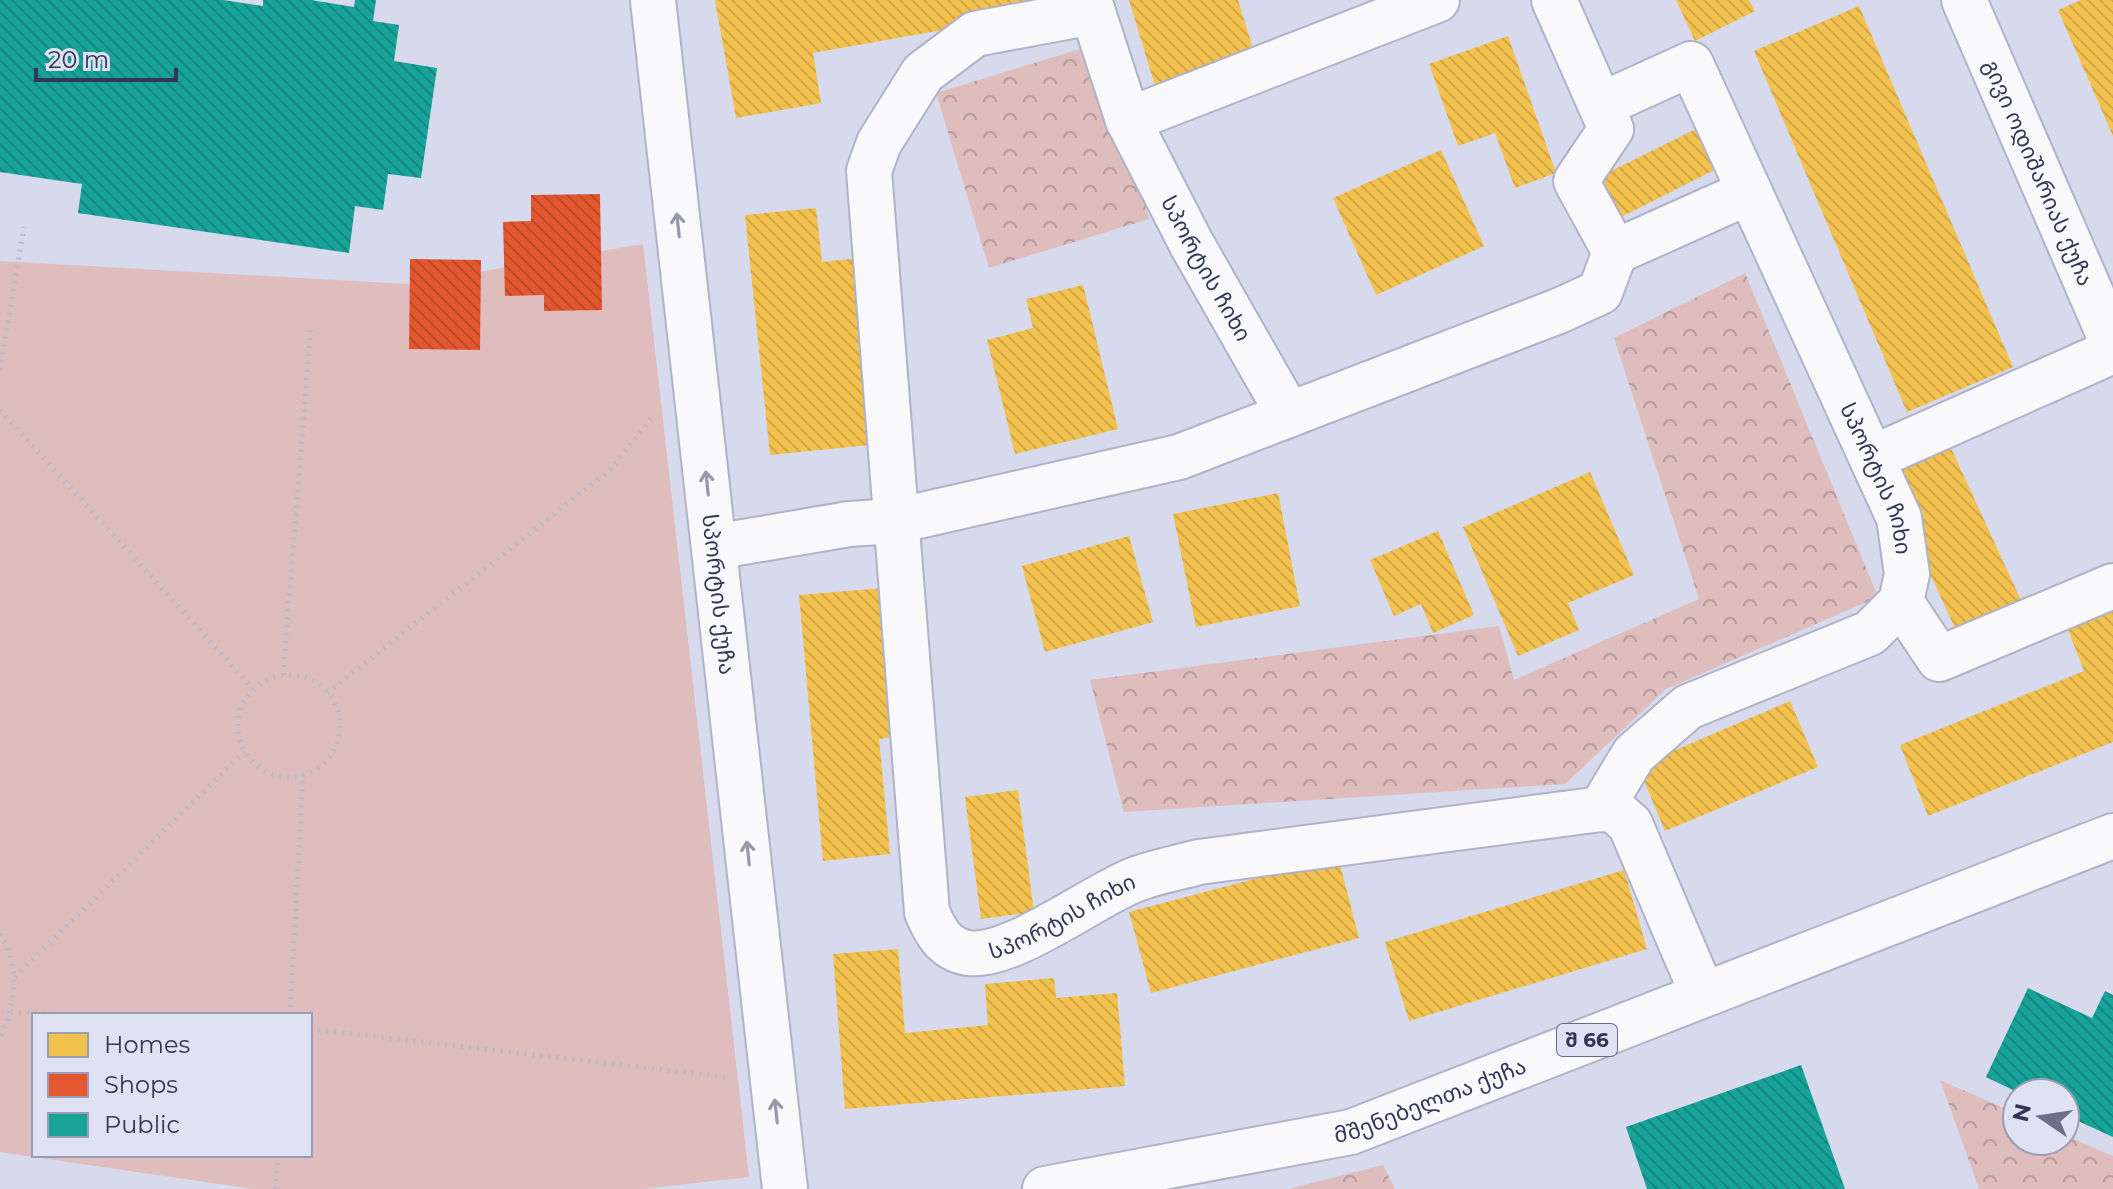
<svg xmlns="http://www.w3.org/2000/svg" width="2113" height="1189" font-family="Montserrat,'Noto Sans Georgian',sans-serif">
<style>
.forest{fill:url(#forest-crowns)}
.park{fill:#debdbc;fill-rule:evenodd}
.homes{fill:url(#homes-back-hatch)}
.shops{fill:url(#shops-back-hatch)}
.public{fill:url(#public-back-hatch)}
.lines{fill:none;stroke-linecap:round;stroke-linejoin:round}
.minor-casing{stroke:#afb2c8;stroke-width:48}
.major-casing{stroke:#afb2c8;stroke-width:48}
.path{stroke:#b9bcc6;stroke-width:5;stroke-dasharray:2 6;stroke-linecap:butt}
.minor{stroke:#f9f9fc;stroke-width:44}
.major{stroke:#f9f9fc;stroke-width:44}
.oneway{stroke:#9698a9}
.labels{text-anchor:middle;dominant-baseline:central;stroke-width:8;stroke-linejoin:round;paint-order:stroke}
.shield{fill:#dfe2f2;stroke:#666a85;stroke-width:2}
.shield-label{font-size:20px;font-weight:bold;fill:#323756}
.street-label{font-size:22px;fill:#323756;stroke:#dfe2f2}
</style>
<defs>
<pattern id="forest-crowns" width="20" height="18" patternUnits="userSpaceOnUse" patternTransform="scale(2)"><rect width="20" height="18" fill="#debdbc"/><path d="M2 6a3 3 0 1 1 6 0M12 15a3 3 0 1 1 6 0" fill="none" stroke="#b59a9c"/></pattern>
<pattern id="homes-back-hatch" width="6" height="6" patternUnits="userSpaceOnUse" patternTransform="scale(2)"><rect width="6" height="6" fill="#f2c14e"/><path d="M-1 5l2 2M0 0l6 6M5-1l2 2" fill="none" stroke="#d0a646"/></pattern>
<pattern id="shops-back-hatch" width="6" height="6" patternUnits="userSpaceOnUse" patternTransform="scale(2)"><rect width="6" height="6" fill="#e4572e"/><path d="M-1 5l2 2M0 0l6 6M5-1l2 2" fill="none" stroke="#b9492a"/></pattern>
<pattern id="public-back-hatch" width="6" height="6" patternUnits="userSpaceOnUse" patternTransform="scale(2)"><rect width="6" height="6" fill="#17a398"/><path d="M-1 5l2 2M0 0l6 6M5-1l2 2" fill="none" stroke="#15867f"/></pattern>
</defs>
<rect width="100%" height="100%" fill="#d6daec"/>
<g class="forest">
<polygon points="1096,44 1149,219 989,268 936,93"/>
<polygon points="1745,273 1878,597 1666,689 1565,784 1124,812 1090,680 1499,626 1514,680 1699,599 1614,338"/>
<polygon points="1940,1080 2017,1114 2017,1141 2065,1141 2065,1135 2113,1156 2113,1189 1979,1189"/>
<polygon points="1383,1165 1395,1189 1288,1189"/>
</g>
<path class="park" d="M 643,244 L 749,1177 L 643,1189 L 253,1189 L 0,1152 L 0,261 L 408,284 ZM 34,1015 L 310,1015 L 310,1155 L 34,1155 Z"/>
<g class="homes">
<polygon points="715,0 1035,0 1037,13 813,53 821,103 736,118"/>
<polygon points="1129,0 1238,0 1256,58 1156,89"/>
<polygon points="1676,0 1749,0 1755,11 1695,41"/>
<polygon points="2081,0 2113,0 2113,136 2058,10"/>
<polygon points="1859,6 2013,367 1907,412 1754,51"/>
<polygon points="1508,36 1556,173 1515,188 1495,133 1458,146 1429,64"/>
<polygon points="1704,125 1724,165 1621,217 1601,176"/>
<polygon points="1441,150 1484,246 1376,295 1333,198"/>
<polygon points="816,208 822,262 869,257 889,443 770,455 745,215"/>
<polygon points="1083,285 1118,429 1015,454 987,340 1033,328 1026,299"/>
<polygon points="1950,446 2025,609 1960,639 1885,476"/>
<polygon points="1590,472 1634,575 1568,603 1579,630 1518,656 1463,527"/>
<polygon points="1278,493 1300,606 1196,627 1173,514"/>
<polygon points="1438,531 1474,615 1433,633 1421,604 1394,616 1370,560"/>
<polygon points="1129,536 1153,622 1045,652 1022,566"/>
<polygon points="896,587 909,735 879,739 890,854 823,861 799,595"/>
<polygon points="2113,603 2113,742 1928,816 1900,745 2084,671 2065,622"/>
<polygon points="1790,701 1818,767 1665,831 1638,766"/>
<polygon points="1018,790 1034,912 981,919 965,797"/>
<polygon points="1338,857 1359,938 1151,993 1129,912"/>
<polygon points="1624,870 1647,949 1409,1021 1385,942"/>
<polygon points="898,949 905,1033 988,1025 985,984 1054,978 1056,998 1117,993 1125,1086 845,1109 833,954"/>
</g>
<g class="shops">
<polygon points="600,194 602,310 544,311 544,295 505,296 503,222 531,221 531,195"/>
<polygon points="410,259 481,260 480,350 409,349"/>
</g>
<g class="public">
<polygon points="0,0 223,0 263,6 263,0 311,0 354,7 355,0 376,0 373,21 399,25 394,61 437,68 421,178 388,174 383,210 355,206 349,253 78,213 82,184 0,172"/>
<polygon points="2028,988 2092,1018 2105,991 2113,995 2113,1137 2065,1115 2065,1093 2019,1093 1986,1077"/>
<polygon points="1801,1065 1845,1189 1647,1189 1626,1127"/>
</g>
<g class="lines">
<g class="minor-casing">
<g id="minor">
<path id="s1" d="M 653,0 L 785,1189"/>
<path id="s2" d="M 1089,0 L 1128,120 L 1191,243 L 1289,415"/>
<path id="s3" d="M 1964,0 L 2113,344"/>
<path id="s4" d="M 1093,12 L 975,34 L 923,73 L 879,143 L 869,171 L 927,912 C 935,931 944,949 968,953 C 1011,959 1091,897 1134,880 C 1154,872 1177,868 1199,862 L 1601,809 L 1614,810 L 1630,824 L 1703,995"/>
<path id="s5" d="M 1601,105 L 1691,64 L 1899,518 L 1907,574 L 1901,602 L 1870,633 L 1688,707 L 1634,754 L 1601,809"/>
<polyline points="1128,120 1437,0"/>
<polyline points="1615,252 1749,192"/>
<polyline points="1872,458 2113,351"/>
<polyline points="714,547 849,524 896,521 1179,457 1561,310 1600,292 1615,252 1576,181 1611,129 1554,0"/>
<polyline points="1901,602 1939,659 2113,586"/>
</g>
</g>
<g class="major-casing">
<g id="major">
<path id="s6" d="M 1045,1189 L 1351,1132 L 2113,836"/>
</g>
</g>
<g class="path">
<polyline points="0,370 24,227"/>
<polyline points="0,410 253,689"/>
<polyline points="283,675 311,325"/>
<circle cx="289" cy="726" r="51"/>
<polyline points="327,693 609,471 652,418"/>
<path d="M 0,934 C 21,967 15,1004 0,1039"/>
<polyline points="15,977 244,752"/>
<polyline points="11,1012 74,1015"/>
<polyline points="290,1015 303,775"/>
<polyline points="310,1029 726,1077"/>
<polyline points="275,1189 278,1155"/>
</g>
<use href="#minor" class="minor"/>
<use href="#major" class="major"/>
</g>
<defs><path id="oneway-shaft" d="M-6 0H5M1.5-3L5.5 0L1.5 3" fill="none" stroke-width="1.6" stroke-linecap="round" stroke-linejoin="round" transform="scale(2)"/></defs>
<g class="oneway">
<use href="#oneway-shaft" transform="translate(678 225) rotate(-96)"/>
<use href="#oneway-shaft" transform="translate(707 483) rotate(-96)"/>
<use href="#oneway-shaft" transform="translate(748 853) rotate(-96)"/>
<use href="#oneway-shaft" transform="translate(776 1111) rotate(-96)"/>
</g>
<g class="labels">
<rect class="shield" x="1557" y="1024" width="60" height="32" rx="6"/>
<g class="shield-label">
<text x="1587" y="1040">შ 66</text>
</g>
<g class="street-label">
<text stroke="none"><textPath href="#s3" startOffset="188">გივი ოდიშარიას ქუჩა</textPath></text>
<text stroke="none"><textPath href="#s2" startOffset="294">სპორტის ჩიხი</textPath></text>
<text stroke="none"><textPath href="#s5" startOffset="554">სპორტის ჩიხი</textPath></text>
<text stroke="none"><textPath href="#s1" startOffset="598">სპორტის ქუჩა</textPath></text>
<text stroke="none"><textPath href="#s4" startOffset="1204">სპორტის ჩიხი</textPath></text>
<text stroke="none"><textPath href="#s6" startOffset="396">მშენებელთა ქუჩა</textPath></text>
</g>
</g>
<rect x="32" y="1013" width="280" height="144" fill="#dfe2f2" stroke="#9a9eb4" stroke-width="2"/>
<rect x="48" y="1033" width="40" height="24" fill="#f2c14e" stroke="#9a9eb4" stroke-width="2"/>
<text x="104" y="1053" font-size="24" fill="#323756">Homes</text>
<rect x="48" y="1073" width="40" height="24" fill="#e4572e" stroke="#9a9eb4" stroke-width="2"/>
<text x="104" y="1093" font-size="24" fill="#323756">Shops</text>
<rect x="48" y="1113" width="40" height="24" fill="#17a398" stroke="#9a9eb4" stroke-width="2"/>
<text x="104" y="1133" font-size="24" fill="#323756">Public</text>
<g transform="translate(2041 1117) rotate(283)"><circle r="38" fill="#dfe2f2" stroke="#9a9eb4" stroke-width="2"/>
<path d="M0-6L14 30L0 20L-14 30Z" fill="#6b708a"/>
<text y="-12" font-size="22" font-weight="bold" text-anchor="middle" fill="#323756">N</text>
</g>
<path d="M36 68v12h140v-12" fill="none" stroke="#323756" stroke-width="4"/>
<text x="48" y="68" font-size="24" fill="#323756" stroke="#dfe2f2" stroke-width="6" paint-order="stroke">20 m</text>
</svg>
